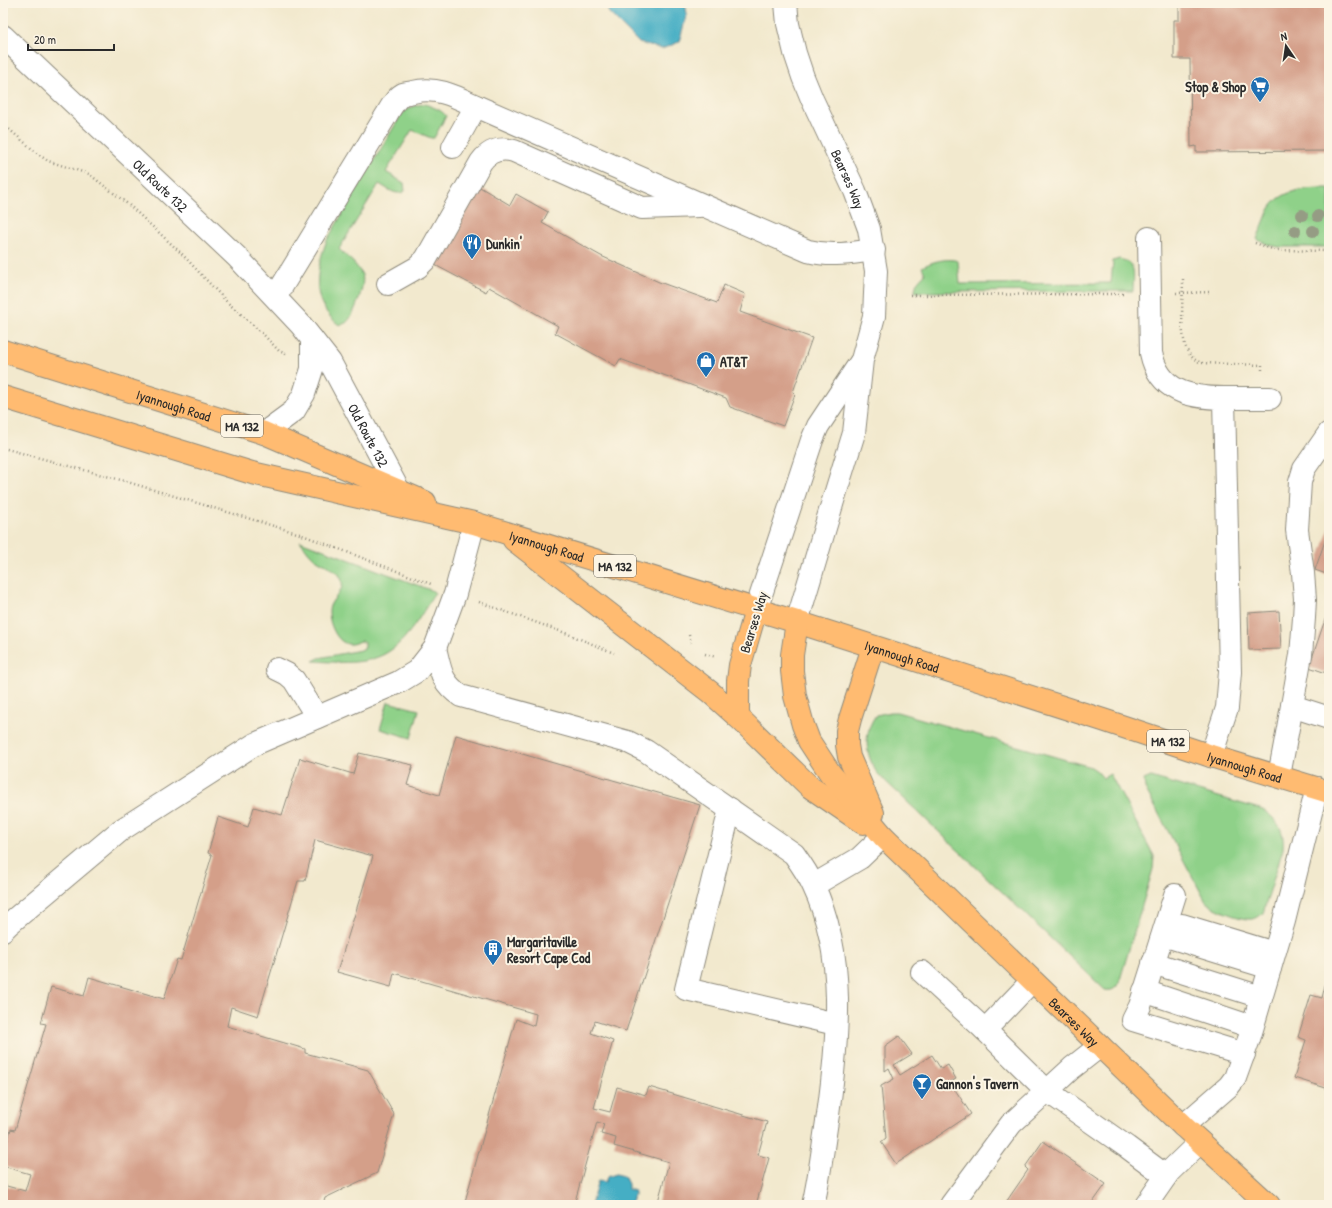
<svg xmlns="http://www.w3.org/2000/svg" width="1332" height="1208" font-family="'Patrick Hand',sans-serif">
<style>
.green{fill:#8fd189;stroke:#5d7e5a}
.water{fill:#45aec4;stroke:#386c78}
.building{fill:#d49f89}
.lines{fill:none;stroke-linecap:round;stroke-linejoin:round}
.minor-casing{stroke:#8e8a7c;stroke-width:24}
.major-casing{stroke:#8e8a7c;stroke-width:24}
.path{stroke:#8e8a7c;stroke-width:2.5;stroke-dasharray:1 3;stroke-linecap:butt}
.minor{stroke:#fff;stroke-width:22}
.major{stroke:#ffbb71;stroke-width:22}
.tree{fill:#959c84}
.labels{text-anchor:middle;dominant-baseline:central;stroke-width:4;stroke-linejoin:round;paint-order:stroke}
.shield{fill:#fcf5e5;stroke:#6a6863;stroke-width:1}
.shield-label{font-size:13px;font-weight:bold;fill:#2b2b2b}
.poi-label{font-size:14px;font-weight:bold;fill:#2b2b2b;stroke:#fcf5e5;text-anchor:start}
.street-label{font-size:14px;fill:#2b2b2b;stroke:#fcf5e5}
</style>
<rect width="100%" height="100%" fill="#fcf5e5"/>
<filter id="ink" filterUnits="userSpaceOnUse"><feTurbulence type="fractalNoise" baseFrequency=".025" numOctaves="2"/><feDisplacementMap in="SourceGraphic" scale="8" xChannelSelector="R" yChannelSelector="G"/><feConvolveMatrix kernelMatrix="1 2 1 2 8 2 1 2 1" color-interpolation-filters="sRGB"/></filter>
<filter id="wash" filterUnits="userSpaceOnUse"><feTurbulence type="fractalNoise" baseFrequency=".012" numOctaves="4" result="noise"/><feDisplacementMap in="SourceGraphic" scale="16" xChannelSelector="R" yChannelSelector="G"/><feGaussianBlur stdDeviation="0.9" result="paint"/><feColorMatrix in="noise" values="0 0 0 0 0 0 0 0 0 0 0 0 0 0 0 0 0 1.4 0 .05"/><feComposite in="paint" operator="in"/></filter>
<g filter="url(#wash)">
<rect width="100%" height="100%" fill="#f2e9ce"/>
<g class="green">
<path d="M 425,104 C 432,107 441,109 446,116 L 434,138 L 431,138 L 412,130 L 386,172 L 404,183 L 405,191 C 396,197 387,188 379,184 L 339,249 C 347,257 357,264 362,275 C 366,283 354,316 347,322 C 345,324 342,324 339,325 C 333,320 328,315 324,308 C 312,289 319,260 327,240 L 401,115 C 408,108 414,105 425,104 Z"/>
<path d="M 1329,188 L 1329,247 L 1279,247 L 1269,245 L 1258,240 L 1257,239 C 1261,230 1264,221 1268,212 C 1279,189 1306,188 1329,188 Z"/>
<path d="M 1119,259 C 1138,263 1133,274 1133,291 L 915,292 C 915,284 919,279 925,274 L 922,267 C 931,262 947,257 958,261 L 960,284 L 1111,283 L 1113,261 Z"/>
<path d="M 300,541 L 433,591 L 435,593 C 420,616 405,647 378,657 C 359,665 334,662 313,661 L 319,658 L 361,650 L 365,648 L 365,646 L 363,641 C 358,641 353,645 348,644 C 335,642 326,617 330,606 C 334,596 346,591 341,578 C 336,567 320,564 312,556 C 307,551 304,546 300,541 Z"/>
<polygon points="388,702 419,710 411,738 380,729"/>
<path d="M 891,712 L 897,712 L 1091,767 L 1097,771 L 1103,778 L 1110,774 L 1154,856 L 1153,869 L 1119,983 C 1115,989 1113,991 1105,990 L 877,773 C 865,754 863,733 876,715 Z"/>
<path d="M 1151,777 L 1263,810 C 1278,820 1285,831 1283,849 L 1263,913 C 1260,916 1257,918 1253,919 C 1242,921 1214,909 1206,902 L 1145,788 L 1144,780 Z"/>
</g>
<g class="water">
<polygon points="605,3 685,3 687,14 679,42 662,49 639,43 609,13"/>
<polygon points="616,1174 624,1176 628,1184 628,1189 635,1191 631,1205 591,1205 598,1181 605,1182 607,1177"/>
</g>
<g id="blocks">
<g class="building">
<polygon points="1179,3 1329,3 1329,151 1196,152 1196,146 1191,147 1190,59 1174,59 1174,20 1179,20"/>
<polygon points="478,186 510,205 516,194 548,212 542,223 601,256 659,282 717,303 724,285 745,294 740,312 812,338 793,392 795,394 783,426 730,407 726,398 620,359 616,366 555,333 558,326 489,287 486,292 433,264"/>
<polygon points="1329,529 1329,575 1315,570"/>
<polygon points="1329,608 1329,674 1309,667"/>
<polygon points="1279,611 1281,649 1249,650 1248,613"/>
<polygon points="456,735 700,805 626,1031 595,1021 591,1033 613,1041 594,1108 610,1112 617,1087 646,1095 649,1087 767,1122 758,1155 769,1158 756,1205 657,1205 669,1162 614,1146 616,1138 601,1134 604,1124 597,1122 574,1205 464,1205 516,1019 534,1026 536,1014 394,973 391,987 337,972 373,856 315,840 305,881 298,881 258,1016 231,1007 227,1026 305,1049 305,1053 368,1070 394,1114 377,1173 325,1198 323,1205 3,1205 3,1185 25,1191 30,1174 3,1166 3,1156 11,1129 15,1130 46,1024 41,1023 51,987 84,996 89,977 164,999 177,959 181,960 212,855 208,853 218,817 248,827 254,807 282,815 300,758 353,774 359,753 413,765 407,785 439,795"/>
<polygon points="1325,985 1329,986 1329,1089 1294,1078 1306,1040 1298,1037 1311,995 1322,998"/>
<polygon points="899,1036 912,1054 894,1065 900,1075 932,1055 941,1069 948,1065 956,1079 950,1082 971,1114 896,1164 881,1142 886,1138 881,1086 894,1079 889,1068 885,1071 885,1046"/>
<polygon points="1043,1141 1106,1184 1091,1205 1004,1205 1028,1170 1025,1167"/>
</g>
</g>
</g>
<g filter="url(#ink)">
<use href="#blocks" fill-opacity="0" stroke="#8e8a7c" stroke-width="1"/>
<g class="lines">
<g class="minor-casing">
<g id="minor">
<path id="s1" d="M 786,3 L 788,24 L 795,53 L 803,77 L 812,99 L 855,191 L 869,229 L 876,271 L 874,316 L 862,360 L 854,433 L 833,501 L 797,622"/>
<path id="s2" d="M 3,36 L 237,257 L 301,325 L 330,362 L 399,491"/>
<path d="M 476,106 L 808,251 C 832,257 850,253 874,250"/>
<path d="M 1149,238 L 1151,353 C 1159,391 1189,398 1224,398 L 1230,672 L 1227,708 L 1211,756"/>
<path d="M 388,284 L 418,267 L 426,259 L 481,162 C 489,151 500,147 514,151 L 642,208 L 699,206"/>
<path d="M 276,296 L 387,114 C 391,107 396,98 403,94 C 406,93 410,93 413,92 C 436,86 455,96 476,106 L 453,147"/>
<polyline points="1224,398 1270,398"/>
<polyline points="264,433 294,411 304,394 312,369 312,339"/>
<polyline points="756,610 812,440 818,426 860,363"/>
<path d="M 435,648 C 441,671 440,681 461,696 L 628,742 L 646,751 L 794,854 C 801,864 808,874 813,885 C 847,956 838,1040 828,1115 C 823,1145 820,1176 813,1205"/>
<polyline points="277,669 287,674 294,680 317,717"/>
<polyline points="1292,706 1329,718"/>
<polyline points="1279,776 1288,728 1301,655 1304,618 1305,599 1303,573 1297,530 1300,482 1304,469 1329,433"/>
<polyline points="730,809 686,989 836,1024"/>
<polyline points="814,885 860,858 883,836"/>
<polyline points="1175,895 1140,1006 1133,1020 1244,1054"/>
<polyline points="1182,925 1274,953"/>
<polyline points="3,930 9,924 121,830 255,744 399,682 417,671 435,648 455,594 474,523"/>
<polyline points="1163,935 1270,968"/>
<polyline points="1153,963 1261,997"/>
<polyline points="922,972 985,1030"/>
<polyline points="1032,981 985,1030 1047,1091 1127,1147 1166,1176"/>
<polyline points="1144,991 1252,1027"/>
<polyline points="1183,1126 1229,1086 1235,1078 1249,1039 1284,921 1317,788"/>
<polyline points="951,1205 1011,1124 1072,1068 1100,1046"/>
<polyline points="1146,1205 1169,1172 1200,1142"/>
</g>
</g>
<g class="major-casing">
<g id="major">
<path id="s3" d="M 3,351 L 264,433 L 425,502"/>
<path id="s4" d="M 3,397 L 252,473 L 474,523 L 797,622 L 1103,720 L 1211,756 L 1329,792"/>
<polyline points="514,540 710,692 738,717 810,787 863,823"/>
<path id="s5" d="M 797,622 L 792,655 L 792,671 L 795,696 L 803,725 L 809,741 L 830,773 L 883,836 L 1183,1126 L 1269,1205"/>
<polyline points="738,717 738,681 740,665 756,610"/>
<polyline points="873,813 849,757 847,745 847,731 850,719 873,647"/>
</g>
</g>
<g class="path">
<polyline points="3,124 38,154 48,161 89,174 129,205 181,253 227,302 263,334 279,351 286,354"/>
<polyline points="1255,243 1275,250 1329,251"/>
<path d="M 1183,279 C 1183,297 1179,336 1188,352 C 1192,358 1196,361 1202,363 L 1262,365 L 1262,373"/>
<polyline points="1176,293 1210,292"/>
<polyline points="910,295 1124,294"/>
<polyline points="3,448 121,480 297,533 431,584"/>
<polyline points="479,602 568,634 614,653"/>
<polyline points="689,635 691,643"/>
<polyline points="705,654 716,657"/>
</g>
<use href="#minor" class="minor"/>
<use href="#major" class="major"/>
</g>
<g class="tree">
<circle cx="1302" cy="215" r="6"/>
<circle cx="1318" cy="216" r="6"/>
<circle cx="1295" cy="231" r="6"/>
<circle cx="1313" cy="231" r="6"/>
</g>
</g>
<defs>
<g id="supermarket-pin" transform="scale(1)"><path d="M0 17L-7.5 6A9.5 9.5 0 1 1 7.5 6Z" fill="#1f6fb2" stroke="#fcf5e5"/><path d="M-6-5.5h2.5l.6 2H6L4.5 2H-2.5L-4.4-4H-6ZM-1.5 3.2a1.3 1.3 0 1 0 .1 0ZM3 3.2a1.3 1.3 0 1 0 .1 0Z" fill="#fff"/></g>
<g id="restaurant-pin" transform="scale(1)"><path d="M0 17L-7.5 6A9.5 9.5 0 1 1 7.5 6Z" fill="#1f6fb2" stroke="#fcf5e5"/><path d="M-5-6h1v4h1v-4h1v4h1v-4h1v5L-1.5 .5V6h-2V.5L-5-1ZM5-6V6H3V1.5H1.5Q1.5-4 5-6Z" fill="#fff"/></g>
<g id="shop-pin" transform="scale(1)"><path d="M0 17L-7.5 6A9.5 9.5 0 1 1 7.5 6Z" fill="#1f6fb2" stroke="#fcf5e5"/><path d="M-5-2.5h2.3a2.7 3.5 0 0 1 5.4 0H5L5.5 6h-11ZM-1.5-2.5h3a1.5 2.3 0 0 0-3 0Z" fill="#fff"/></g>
<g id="building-pin" transform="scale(1)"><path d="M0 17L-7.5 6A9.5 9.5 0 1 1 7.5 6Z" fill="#1f6fb2" stroke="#fcf5e5"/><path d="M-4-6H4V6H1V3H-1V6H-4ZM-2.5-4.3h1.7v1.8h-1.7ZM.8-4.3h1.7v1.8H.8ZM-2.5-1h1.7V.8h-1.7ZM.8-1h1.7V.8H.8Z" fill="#fff"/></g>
<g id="bar-pin" transform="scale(1)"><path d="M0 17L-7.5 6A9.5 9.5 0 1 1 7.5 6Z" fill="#1f6fb2" stroke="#fcf5e5"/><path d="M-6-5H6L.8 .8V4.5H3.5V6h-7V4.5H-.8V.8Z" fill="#fff"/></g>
</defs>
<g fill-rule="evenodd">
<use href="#supermarket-pin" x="1260" y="86"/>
<use href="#restaurant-pin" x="472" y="243"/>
<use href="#shop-pin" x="706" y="361"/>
<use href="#building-pin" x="493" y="949"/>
<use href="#bar-pin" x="922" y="1083"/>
</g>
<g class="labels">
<g class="shield">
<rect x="221" y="415" width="42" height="22" rx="3"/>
<rect x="594" y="555" width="42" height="22" rx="3"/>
<rect x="1147" y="730" width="42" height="22" rx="3"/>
</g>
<g class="shield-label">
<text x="242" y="426">MA 132</text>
<text x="615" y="566">MA 132</text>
<text x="1168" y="741">MA 132</text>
</g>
<g class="poi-label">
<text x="1246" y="86" text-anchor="end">Stop &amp; Shop</text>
<text x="486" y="243">Dunkin'</text>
<text x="720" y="361">AT&amp;T</text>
<text x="507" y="941">Margaritaville<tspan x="507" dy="16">Resort Cape Cod</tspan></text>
<text x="936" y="1083">Gannon's Tavern</text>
</g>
<g class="street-label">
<text stroke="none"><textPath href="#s1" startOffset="188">Bearses Way</textPath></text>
<text stroke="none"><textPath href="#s2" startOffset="217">Old Route 132</textPath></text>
<text stroke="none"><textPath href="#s3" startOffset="179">Iyannough Road</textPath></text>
<text stroke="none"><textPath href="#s2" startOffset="545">Old Route 132</textPath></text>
<text stroke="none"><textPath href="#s4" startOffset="564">Iyannough Road</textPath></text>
<text transform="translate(753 622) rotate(-73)">Bearses Way</text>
<text stroke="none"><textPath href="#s4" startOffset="936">Iyannough Road</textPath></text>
<text stroke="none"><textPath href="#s4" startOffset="1296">Iyannough Road</textPath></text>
<text stroke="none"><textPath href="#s5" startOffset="509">Bearses Way</textPath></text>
</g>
</g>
<rect width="1332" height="1208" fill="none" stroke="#fcf5e5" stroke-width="16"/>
<g transform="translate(1286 46) rotate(347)" stroke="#fcf5e5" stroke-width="3" paint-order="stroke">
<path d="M0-3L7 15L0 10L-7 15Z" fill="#2b2b2b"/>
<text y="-6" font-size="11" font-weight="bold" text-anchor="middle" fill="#2b2b2b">N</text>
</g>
<path d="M28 44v6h86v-6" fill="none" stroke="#2b2b2b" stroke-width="2"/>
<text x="34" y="44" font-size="12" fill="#2b2b2b" stroke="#fcf5e5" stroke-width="3" paint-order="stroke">20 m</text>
</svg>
